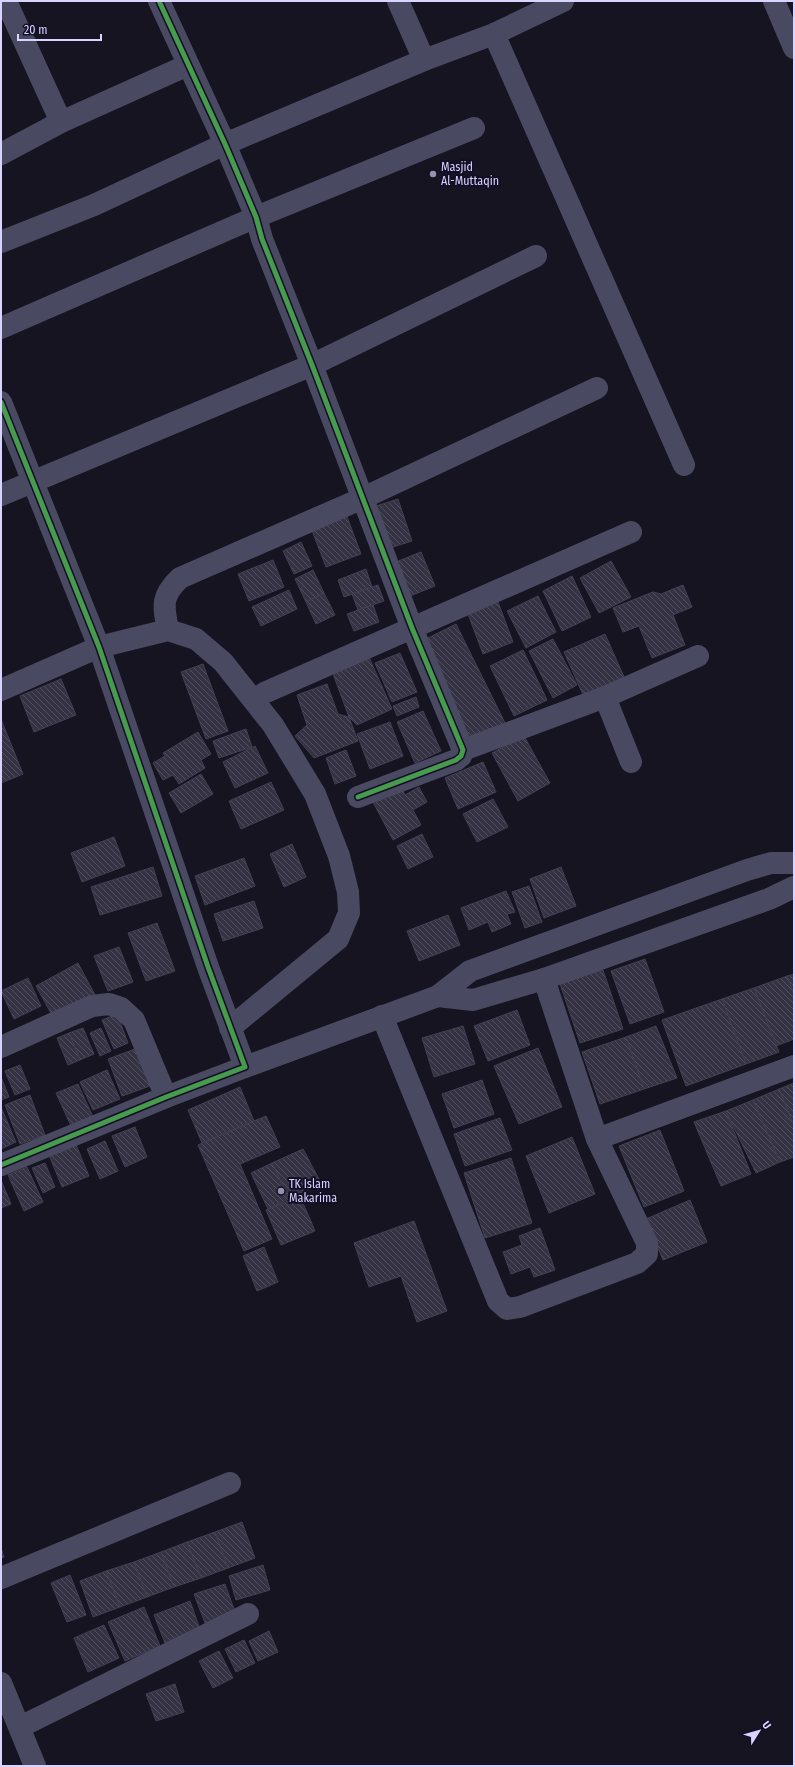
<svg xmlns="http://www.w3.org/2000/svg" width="795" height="1767" font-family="'Fira Sans Condensed',sans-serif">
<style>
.building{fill:url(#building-back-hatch);stroke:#433f54}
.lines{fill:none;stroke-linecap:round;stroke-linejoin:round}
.minor{stroke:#4a4962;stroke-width:22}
.cycleway-casing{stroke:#130f26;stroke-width:8}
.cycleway{stroke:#469c4c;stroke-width:5}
.poi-dot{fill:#9591b1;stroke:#130f26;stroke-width:1.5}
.labels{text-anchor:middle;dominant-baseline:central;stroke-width:4;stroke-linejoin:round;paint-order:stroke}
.poi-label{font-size:12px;fill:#d9d4ff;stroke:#130f26;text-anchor:start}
</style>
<defs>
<pattern id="building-back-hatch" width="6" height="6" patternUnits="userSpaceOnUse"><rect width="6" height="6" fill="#343243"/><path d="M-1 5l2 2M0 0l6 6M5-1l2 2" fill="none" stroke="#514f5f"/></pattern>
</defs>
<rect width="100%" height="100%" fill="#161421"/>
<g class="building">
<polygon points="398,499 412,541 387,549 373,507"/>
<polygon points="346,514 361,554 326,567 311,528"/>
<polygon points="301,542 312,566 294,574 283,551"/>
<polygon points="421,552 435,586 410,596 396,562"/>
<polygon points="273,560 284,587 249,601 238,574"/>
<polygon points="611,561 631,597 599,613 580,578"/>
<polygon points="366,569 372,587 344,597 338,580"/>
<polygon points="313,570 324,593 306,602 295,579"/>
<polygon points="572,576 591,617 562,631 543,591"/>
<polygon points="378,585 384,601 358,610 352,594"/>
<polygon points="683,585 692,607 673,615 685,645 652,658 639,626 623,632 613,608 653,592 661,594"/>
<polygon points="289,590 297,609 261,626 252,607"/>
<polygon points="324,593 335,615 316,624 306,602"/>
<polygon points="538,596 556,632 526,648 507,611"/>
<polygon points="498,602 513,642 483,654 468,614"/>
<polygon points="373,605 379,622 354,631 347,614"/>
<polygon points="456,624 506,725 472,742 422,641"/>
<polygon points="605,634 625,679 584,697 564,652"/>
<polygon points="553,639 577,685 553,698 529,651"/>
<polygon points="523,650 547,700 514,716 490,666"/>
<polygon points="400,653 417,692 392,702 375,663"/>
<polygon points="368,655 392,709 357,725 349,717 332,671"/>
<polygon points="203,664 228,731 206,739 181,672"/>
<polygon points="61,679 76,715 34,732 20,696"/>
<polygon points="327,684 338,714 349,717 358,741 314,758 295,736 307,725 297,695"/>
<polygon points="416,697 419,707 397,716 393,706"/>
<polygon points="423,711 441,751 415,763 397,722"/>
<polygon points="1,719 23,774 1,783"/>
<polygon points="390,722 403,756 370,769 357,734"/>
<polygon points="246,729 252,747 219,758 213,741"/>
<polygon points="198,732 211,754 201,760 205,768 179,784 173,775 163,780 153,763 165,756 163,753"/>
<polygon points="524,736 550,783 518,801 492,753"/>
<polygon points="255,746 268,773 235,788 223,762"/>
<polygon points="346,750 356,776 335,784 326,758"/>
<polygon points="483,762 496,792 458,809 445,778"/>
<polygon points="201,774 213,794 181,813 169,793"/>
<polygon points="271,782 284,810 241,829 229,801"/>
<polygon points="400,785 405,795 419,787 427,802 413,810 421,825 393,840 372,800"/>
<polygon points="493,799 508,827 477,842 463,814"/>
<polygon points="422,834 433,857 408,869 397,846"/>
<polygon points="114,837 125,866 82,882 71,853"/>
<polygon points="292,844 306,877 284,887 270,854"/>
<polygon points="244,858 255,886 205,905 195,876"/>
<polygon points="153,867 162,896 100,915 91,887"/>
<polygon points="561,867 576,906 544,918 530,879"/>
<polygon points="529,886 542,922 525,928 512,892"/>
<polygon points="506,891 515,912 507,914 511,924 492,932 488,922 469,930 461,908"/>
<polygon points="254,901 263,928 223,941 214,914"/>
<polygon points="448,915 460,945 419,961 407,931"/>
<polygon points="157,923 175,971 146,981 128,933"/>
<polygon points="119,947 133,982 108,991 94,956"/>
<polygon points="645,959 664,1012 630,1024 611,971"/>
<polygon points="78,963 95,995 53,1017 36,986"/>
<polygon points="603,970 623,1029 580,1043 560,984"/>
<polygon points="794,974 794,995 787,976"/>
<polygon points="787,976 794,995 794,1039 776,1046 754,988"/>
<polygon points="28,978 41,1006 14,1019 1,991"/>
<polygon points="754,988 779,1052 746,1064 722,999"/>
<polygon points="722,999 746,1064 686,1086 662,1020"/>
<polygon points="517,1010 530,1045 488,1061 474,1026"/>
<polygon points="117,1014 128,1043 114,1049 102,1020"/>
<polygon points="463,1026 475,1064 434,1077 422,1038"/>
<polygon points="656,1026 677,1078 644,1089 626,1037"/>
<polygon points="83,1028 94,1054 80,1060 69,1033"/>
<polygon points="101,1028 111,1051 100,1056 90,1033"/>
<polygon points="69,1033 80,1060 68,1065 57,1038"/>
<polygon points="626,1037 644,1089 600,1104 582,1052"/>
<polygon points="538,1048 562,1107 519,1124 494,1066"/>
<polygon points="135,1049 150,1086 122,1096 108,1059"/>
<polygon points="20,1065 30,1089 15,1095 5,1071"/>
<polygon points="107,1070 120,1099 93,1110 80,1082"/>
<polygon points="1,1077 9,1097 1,1100"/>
<polygon points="482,1080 494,1114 454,1128 442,1094"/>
<polygon points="794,1083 794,1126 779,1089"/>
<polygon points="78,1084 93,1117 71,1126 56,1093"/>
<polygon points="240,1087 254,1121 202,1143 188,1110"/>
<polygon points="779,1089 794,1126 794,1157 780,1162 753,1100"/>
<polygon points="30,1095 45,1135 20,1144 5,1105"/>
<polygon points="753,1100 780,1162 756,1173 726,1111"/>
<polygon points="1,1107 16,1142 1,1149"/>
<polygon points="726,1111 751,1174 721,1186 694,1122"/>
<polygon points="266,1116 280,1147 240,1164 272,1239 244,1251 198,1145"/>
<polygon points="500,1118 512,1150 465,1166 454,1134"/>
<polygon points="135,1127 147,1157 125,1167 112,1136"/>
<polygon points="660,1130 684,1191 644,1207 619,1146"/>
<polygon points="572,1137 595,1194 549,1213 526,1156"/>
<polygon points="74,1140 89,1176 62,1187 47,1150"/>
<polygon points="105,1141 118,1171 100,1179 87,1149"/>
<polygon points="303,1149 321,1183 289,1199 272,1163"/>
<polygon points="511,1158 532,1223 485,1238 464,1173"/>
<polygon points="45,1163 55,1187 43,1193 32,1168"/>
<polygon points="272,1163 289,1199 268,1209 251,1173"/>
<polygon points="27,1167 43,1202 24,1211 8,1175"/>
<polygon points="1,1180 11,1204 1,1208"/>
<polygon points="300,1196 315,1231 281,1245 266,1210"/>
<polygon points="690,1200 707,1242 663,1260 646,1219"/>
<polygon points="414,1221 447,1311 417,1322 401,1276 369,1287 354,1243"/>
<polygon points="540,1228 555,1270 534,1277 530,1267 511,1274 503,1252 522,1245 519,1236"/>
<polygon points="264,1247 278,1282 257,1291 243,1256"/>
<polygon points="242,1522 255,1558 228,1568 215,1532"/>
<polygon points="215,1532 228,1568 201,1578 187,1542"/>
<polygon points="187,1542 201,1578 174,1587 161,1552"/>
<polygon points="1,1548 4,1557 1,1558"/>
<polygon points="161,1552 174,1587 147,1597 134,1562"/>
<polygon points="134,1562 147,1597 120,1607 106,1571"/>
<polygon points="263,1565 270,1590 236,1600 229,1576"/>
<polygon points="106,1571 120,1607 93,1617 80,1581"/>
<polygon points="70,1575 86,1615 67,1622 51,1583"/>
<polygon points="225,1584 235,1612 205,1623 194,1594"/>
<polygon points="190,1601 200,1629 165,1643 154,1615"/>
<polygon points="144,1607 160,1646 125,1661 108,1622"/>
<polygon points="104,1625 119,1658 88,1672 74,1638"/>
<polygon points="269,1631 278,1652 258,1661 249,1641"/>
<polygon points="244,1640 255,1663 236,1672 225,1649"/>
<polygon points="219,1651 233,1678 213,1688 199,1661"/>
<polygon points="175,1684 184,1712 156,1721 146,1694"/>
</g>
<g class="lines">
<g class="minor">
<polyline points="6,1 61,122"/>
<polyline points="159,1 225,144 256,217 262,239 312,365 412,628 463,750 461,756 456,760 358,797"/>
<polyline points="398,1 424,60"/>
<polyline points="774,1 794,48"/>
<polyline points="494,34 684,465"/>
<polyline points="1,154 61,122 188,65"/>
<polyline points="1,242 94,205 225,144 424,60 494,34 563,1"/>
<polyline points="1,328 256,217 474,128"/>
<polyline points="1,402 99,647 208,967 245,1067 166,1097 1,1165"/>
<polyline points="1,495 312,365 536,256"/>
<path d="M 168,630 C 163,605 161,596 180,578 L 363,498 L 597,388"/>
<polyline points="1,690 99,647 168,630 196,639 223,662 273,725 315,794 339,856 348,892 349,913 338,939 230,1028"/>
<polyline points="264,693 631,532"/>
<polyline points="605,697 631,762"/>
<polyline points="463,750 605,697 698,656"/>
<polyline points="438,996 473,1000 544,979 769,899 794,887"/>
<polyline points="382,1016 498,1301 507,1309 520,1307 637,1263 647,1254 647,1243 597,1139 544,979"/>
<polyline points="1,1047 92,1006 109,1004 121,1008 134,1020 166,1097"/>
<polyline points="245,1067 438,996 470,971 747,870 771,863 794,863"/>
<polyline points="597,1139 794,1066"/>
<polyline points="1,1578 230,1483"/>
<polyline points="1,1683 35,1766"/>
<polyline points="20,1727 248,1614"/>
</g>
<g class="cycleway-casing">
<g id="cycleway">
<polyline points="159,1 225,144 256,217 262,239 312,365 412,628 463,750 461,756 456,760 358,797"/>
<polyline points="1,402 99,647 208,967 245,1067 166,1097 1,1165"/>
</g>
</g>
<use href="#cycleway" class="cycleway"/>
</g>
<g class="poi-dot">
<circle cx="433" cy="174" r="4"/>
<circle cx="281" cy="1191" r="4"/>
</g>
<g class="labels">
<g class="poi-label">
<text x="441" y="167">Masjid<tspan x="441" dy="14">Al-Muttaqin</tspan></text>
<text x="289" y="1184">TK Islam<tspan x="289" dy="14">Makarima</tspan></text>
</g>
</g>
<rect width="795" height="1767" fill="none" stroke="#d9d4ff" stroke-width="4"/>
<g transform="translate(759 1731) rotate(53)" stroke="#130f26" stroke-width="3" paint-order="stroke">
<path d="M0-3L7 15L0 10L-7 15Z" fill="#d9d4ff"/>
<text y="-6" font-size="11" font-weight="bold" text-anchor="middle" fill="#d9d4ff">U</text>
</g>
<path d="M18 34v6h83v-6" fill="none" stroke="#d9d4ff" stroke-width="2"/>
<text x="24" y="34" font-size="12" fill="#d9d4ff" stroke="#130f26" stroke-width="3" paint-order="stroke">20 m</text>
</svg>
